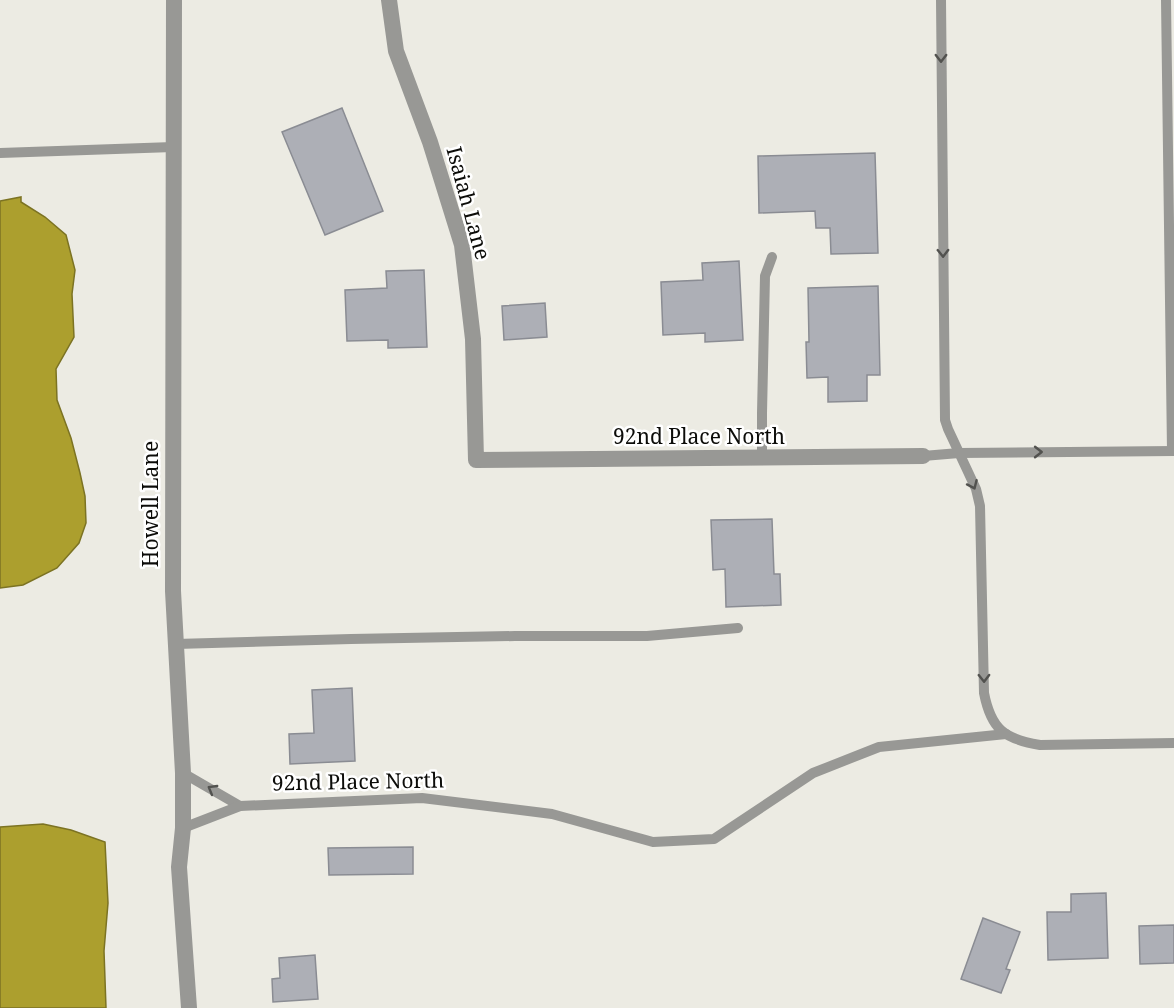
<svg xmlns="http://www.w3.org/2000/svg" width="1174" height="1008" font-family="'Noto Serif',serif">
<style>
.water{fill:#ac9f2e;stroke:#7c7323;stroke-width:1.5}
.building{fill:#adafb6;stroke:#8a8c93;stroke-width:1.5}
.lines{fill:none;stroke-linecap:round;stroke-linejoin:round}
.service{stroke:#989895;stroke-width:10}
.minor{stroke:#989895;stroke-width:16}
.oneway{stroke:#52524f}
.labels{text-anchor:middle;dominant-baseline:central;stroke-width:5;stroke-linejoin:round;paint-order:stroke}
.street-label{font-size:21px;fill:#0c0c09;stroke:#fff}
</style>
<rect width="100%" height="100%" fill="#ecebe3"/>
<g class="water">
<polygon points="21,197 21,202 45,217 66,235 75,270 72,294 74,337 56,369 57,400 71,438 80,473 85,496 86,523 79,543 57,568 23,585 0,588 0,201"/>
<polygon points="43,824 71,830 105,842 108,903 104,951 106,1008 0,1008 0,827"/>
</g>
<g class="building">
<polygon points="342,108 383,211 325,235 282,132"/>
<polygon points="875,153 878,253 831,254 830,228 816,228 815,211 759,213 758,156"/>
<polygon points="739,261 743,340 705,342 705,333 663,335 661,282 703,280 702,263"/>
<polygon points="424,270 427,347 388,348 388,340 347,341 345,290 387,288 386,271"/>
<polygon points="878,286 880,375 867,375 867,401 828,402 828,377 807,378 806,342 809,342 808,288"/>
<polygon points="545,303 547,337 504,340 502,306"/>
<polygon points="772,519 774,574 780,574 781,605 726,607 725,569 713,570 711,520"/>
<polygon points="352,688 355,761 290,764 289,734 314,733 312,690"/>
<polygon points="413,847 413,874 329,875 328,848"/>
<polygon points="1106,893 1108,958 1048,960 1047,912 1071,912 1071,894"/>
<polygon points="983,918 1020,932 1006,969 1010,970 1001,993 961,979"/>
<polygon points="1174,925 1174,963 1140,964 1139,926"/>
<polygon points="315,955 318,999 273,1002 272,979 280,978 279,958"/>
</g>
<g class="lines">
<g class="service">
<path d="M 941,0 L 945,420 L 948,429 L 976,489 L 980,506 L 984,693 C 991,729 1004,739 1040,745 L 1174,743"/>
<polyline points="1166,0 1172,451"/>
<polyline points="0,153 173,147"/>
<polyline points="923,456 959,453 1174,451"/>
<polyline points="762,458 762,413 765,276 772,257"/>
<polyline points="176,644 351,639 515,636 647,636 738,628"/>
<polyline points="183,773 240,806"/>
<polyline points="183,828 240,806 422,798 552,814 653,842 714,839 813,773 879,747 1006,734"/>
</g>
<g class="minor">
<polyline points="174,0 173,591 183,773 183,828 179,867 189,1008"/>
<polyline points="389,0 396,51 430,142 462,245 473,339 476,460 923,456"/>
</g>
</g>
<defs><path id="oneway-chevron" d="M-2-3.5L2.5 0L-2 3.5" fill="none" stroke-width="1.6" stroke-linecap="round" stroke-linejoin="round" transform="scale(1.5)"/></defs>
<g class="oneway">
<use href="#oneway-chevron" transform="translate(941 58) rotate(90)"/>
<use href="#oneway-chevron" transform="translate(943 253) rotate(89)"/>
<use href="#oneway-chevron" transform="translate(1038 452)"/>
<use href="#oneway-chevron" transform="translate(973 485) rotate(66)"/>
<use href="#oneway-chevron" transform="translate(984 678) rotate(89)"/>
<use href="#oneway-chevron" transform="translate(212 789) rotate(-150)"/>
</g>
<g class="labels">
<g class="street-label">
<text transform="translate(469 203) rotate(75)">Isaiah Lane</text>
<text x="699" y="436">92nd Place North</text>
<text transform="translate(150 504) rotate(-90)">Howell Lane</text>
<text transform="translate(358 781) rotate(-1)">92nd Place North</text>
</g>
</g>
</svg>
